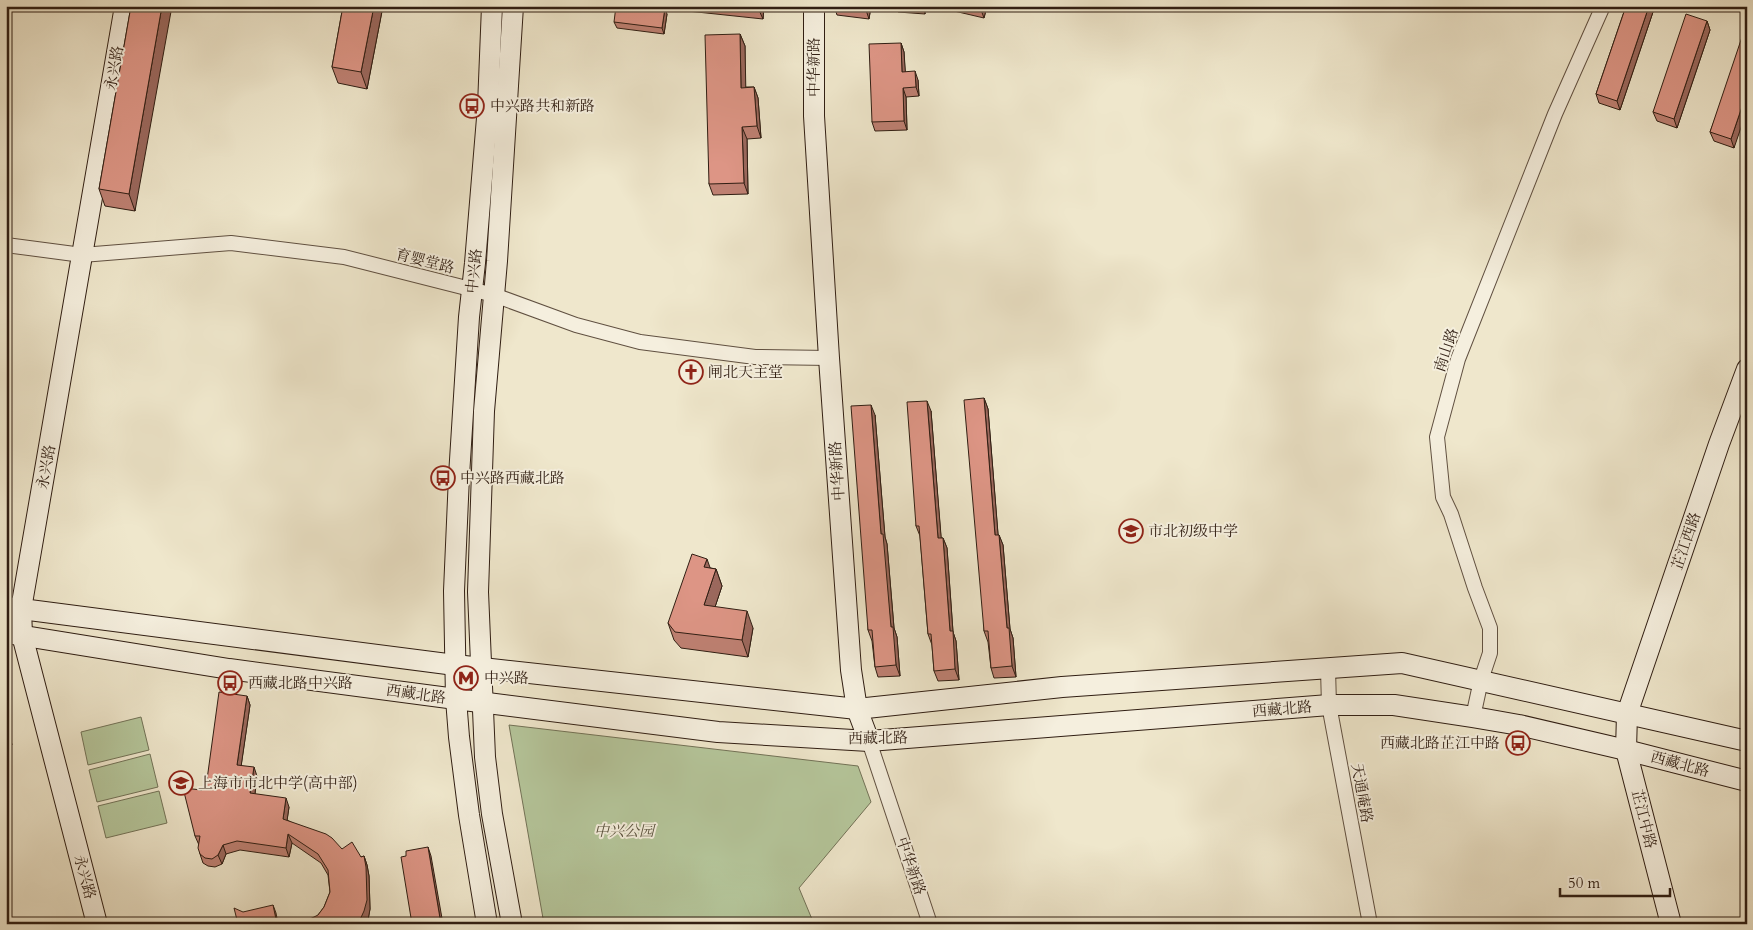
<svg xmlns="http://www.w3.org/2000/svg" width="1753" height="930" font-family="Cardo,'Noto Serif SC',serif">
<style>
.green{fill:#b5c69b;stroke:#727257}
.lines{fill:none;stroke-linecap:round;stroke-linejoin:round}
.street-casing{stroke:#605041;stroke-width:16}
.secondary-casing{stroke:#301e13;stroke-width:22}
.street{stroke:#f5efde;stroke-width:14}
.secondary{stroke:#f5efde;stroke-width:20}
.wall{fill:#be8072;stroke:#301e13}
.shaded-wall{fill:#9b685d;stroke:#301e13}
.building{fill:#dd9585;stroke:#301e13}
.labels{text-anchor:middle;dominant-baseline:central;stroke-width:4;stroke-linejoin:round;paint-order:stroke}
.street-label{font-size:15px;fill:#301e13;stroke:#f5efde}
.poi-label{font-size:15px;fill:#301e13;stroke:#f5efde;text-anchor:start}
.park-label{font-size:15px;font-style:italic;fill:#58503c;stroke:#f5efde}
</style>
<rect width="100%" height="100%" fill="#efe7cc"/>
<filter id="stains"><feTurbulence type="fractalNoise" baseFrequency=".004" numOctaves="4"/><feColorMatrix values="0 0 0 0 .2 0 0 0 0 .09 0 0 0 0 .02 0 0 0 .5 -.17"/></filter>
<radialGradient id="worn" r=".72"><stop offset=".6" stop-color="#630" stop-opacity="0"/><stop offset="1" stop-color="#630" stop-opacity=".3"/></radialGradient>
<g class="green">
<polygon points="141,717 149,750 88,765 81,732"/>
<polygon points="509,725 858,766 871,802 799,888 814,924 544,924"/>
<polygon points="150,754 158,787 97,802 89,770"/>
<polygon points="159,791 167,823 106,838 98,806"/>
</g>
<g class="lines">
<g class="street-casing">
<g id="street">
<polyline points="6,245 82,255 231,243 344,257 494,295 576,325 640,342 755,357 829,358"/>
<polyline points="1328,669 1329,705 1370,924"/>
<polyline points="1473,717 1481,680 1490,653 1490,628 1475,588 1451,514 1443,497 1437,437 1458,359 1555,114 1603,6"/>
<polyline points="869,741 930,924"/>
</g>
</g>
<g class="secondary-casing">
<g id="secondary">
<polyline points="814,6 814,116 829,358 851,670 857,709 869,741"/>
<polyline points="6,607 455,665 857,709 1062,687 1402,663 1747,741"/>
<polyline points="6,633 229,669 456,699 718,732 869,741 1329,705 1394,705 1473,717 1519,725 1626,750 1747,781"/>
<polyline points="97,924 22,635 21,609 125,6"/>
<polyline points="487,924 469,815 459,737 456,699 454,591 459,476 469,317 475,263 488,106 492,6"/>
<polyline points="512,924 492,814 485,757 478,592 484,411 497,261 513,6"/>
<polyline points="1671,924 1626,750 1627,714 1719,444 1747,369"/>
</g>
</g>
<use href="#street" class="street"/>
<use href="#secondary" class="secondary"/>
</g>
<g class="wall">
<polygon points="131,6 135,211 105,206 99,189"/>
<polygon points="343,6 383,6 367,89 338,83 332,67"/>
<polygon points="676,6 764,6 763,19 678,10"/>
<polygon points="834,6 871,6 869,19 837,15"/>
<polygon points="896,6 926,6 925,14 898,12"/>
<polygon points="952,6 987,6 984,18 954,11"/>
<polygon points="1626,6 1651,6 1653,12 1620,110 1599,103 1596,94"/>
<polygon points="1742,6 1747,6 1747,14 1744,14"/>
<polygon points="667,14 664,34 617,28 614,22"/>
<polygon points="1707,21 1710,30 1677,128 1657,121 1653,112"/>
<polygon points="740,34 745,46 745,87 754,87 758,98 761,138 747,139 748,194 713,195 709,184"/>
<polygon points="1747,35 1734,148 1714,141 1710,132"/>
<polygon points="901,43 904,52 905,72 918,80 919,96 906,97 907,130 875,131 872,122"/>
<polygon points="984,398 988,409 998,535 999,535 1003,545 1010,629 1013,638 1016,677 994,678 991,668 988,642 984,631"/>
<polygon points="931,411 941,538 943,538 947,548 953,632 956,641 959,680 938,681 934,671 932,645 928,634 920,536 916,526"/>
<polygon points="875,415 885,537 887,544 894,628 897,637 900,676 878,677 875,667 872,641 868,630"/>
<polygon points="710,568 716,569 722,586 715,607 753,628 748,657 681,648 674,640 668,623"/>
<polygon points="247,696 250,705 241,766 257,776 255,794 289,807 287,820 342,849 361,857 364,856 367,865 369,876 370,909 368,920 318,915 324,907 330,892 328,875 321,863 292,843 289,857 240,850 226,854 222,864 215,867 208,866 203,863 200,854 199,845 195,836 206,787"/>
<polygon points="6,716 12,745 6,745"/>
</g>
<g class="shaded-wall">
<polygon points="162,6 172,6 135,211 129,194"/>
<polygon points="374,6 383,6 367,89 361,72"/>
<polygon points="759,6 764,6 763,19 758,8"/>
<polygon points="867,6 871,6 869,19 866,10"/>
<polygon points="922,6 926,6 925,14"/>
<polygon points="980,6 987,6 984,18 980,7"/>
<polygon points="1649,6 1651,6 1653,12 1620,110 1617,101"/>
<polygon points="665,8 667,14 664,34 662,28"/>
<polygon points="1707,21 1710,30 1677,128 1674,119"/>
<polygon points="740,34 745,46 746,99 741,88"/>
<polygon points="901,43 904,52 906,81 902,72"/>
<polygon points="915,71 918,80 919,96 916,87"/>
<polygon points="754,87 758,98 761,138 757,126"/>
<polygon points="903,88 906,97 907,130 904,121"/>
<polygon points="1747,92 1747,110 1734,148 1731,139"/>
<polygon points="742,127 747,139 748,194 744,183"/>
<polygon points="984,398 988,409 999,546 995,535"/>
<polygon points="927,401 931,411 942,548 938,538"/>
<polygon points="871,405 875,415 885,537 887,544 894,628 897,637 900,676 896,665 891,627 881,534"/>
<polygon points="999,535 1003,545 1010,629 1013,638 1016,677 1012,666 1007,628"/>
<polygon points="943,538 947,548 953,632 956,641 959,680 955,669 950,631"/>
<polygon points="707,559 713,576 704,567"/>
<polygon points="716,569 722,586 710,622 704,605"/>
<polygon points="747,611 753,628 748,657 742,640"/>
<polygon points="247,696 250,705 240,774 237,765"/>
<polygon points="6,716 12,745 6,729"/>
<polygon points="254,767 257,776 254,802 250,793"/>
<polygon points="286,798 289,807 286,828 283,819"/>
<polygon points="288,834 292,843 289,857 286,848"/>
<polygon points="223,845 226,854 222,864 218,855"/>
<polygon points="428,847 431,856 443,924 441,924"/>
<polygon points="364,856 367,865 369,876 370,909 368,920 366,924 358,924"/>
<polygon points="273,905 276,913 278,924 277,924"/>
</g>
<g class="building">
<polygon points="131,6 162,6 129,194 99,189"/>
<polygon points="343,6 374,6 361,72 332,67"/>
<polygon points="616,6 651,6 665,8 662,28 614,22"/>
<polygon points="745,6 759,6 758,8"/>
<polygon points="835,6 867,6 866,10"/>
<polygon points="1626,6 1649,6 1617,101 1596,94"/>
<polygon points="1686,14 1707,21 1674,119 1653,112"/>
<polygon points="740,34 741,88 754,87 757,126 742,127 744,183 709,184 705,35"/>
<polygon points="1743,34 1747,35 1747,92 1731,139 1710,132"/>
<polygon points="901,43 902,72 915,71 916,87 903,88 904,121 872,122 869,44"/>
<polygon points="984,398 995,535 999,535 1007,628 1009,628 1012,666 991,668 988,631 984,631 964,400"/>
<polygon points="927,401 938,538 943,538 950,631 953,631 955,669 934,671 931,634 928,634 919,526 916,526 907,402"/>
<polygon points="871,405 881,534 883,534 891,627 893,627 896,665 875,667 872,630 868,630 851,406"/>
<polygon points="692,554 707,559 704,567 716,569 704,605 747,611 742,640 675,632 668,623"/>
<polygon points="219,692 247,696 237,765 254,767 250,793 286,798 283,819 326,834 332,838 342,849 352,842 361,857 364,856 366,867 367,900 364,911 358,924 303,924 302,923 318,915 324,907 330,892 328,870 318,854 288,834 286,848 237,841 223,845 218,855 212,859 205,858 200,854 198,848 200,836 195,836 183,788 202,790 202,787 206,787"/>
<polygon points="428,847 441,924 412,924 401,857 406,856 406,851"/>
<polygon points="273,905 277,924 238,924 234,908 243,912"/>
</g>
<defs>
<g id="bus-ring" transform="scale(1.25)"><circle r="9.5" fill="#f5efde" stroke="#8f2418" stroke-width="1.5"/><path d="M-5-6H5V4H4V6H2V4H-2V6H-4V4H-5ZM-3.5-4V0h7V-4ZM-3.5 1.2v1.5H-2V1.2ZM2 1.2v1.5H3.5V1.2Z" fill="#8f2418"/></g>
<g id="church-ring" transform="scale(1.25)"><circle r="9.5" fill="#f5efde" stroke="#8f2418" stroke-width="1.5"/><path d="M-1.2-6h2.4v3.5h3.3v2.4h-3.3V6h-2.4V-.1h-3.3v-2.4h3.3Z" fill="#8f2418"/></g>
<g id="school-ring" transform="scale(1.25)"><circle r="9.5" fill="#f5efde" stroke="#8f2418" stroke-width="1.5"/><path d="M0-5L7-2L0 1L-7-2ZM-4 1L0 2.5L4 1V4Q0 6-4 4Z" fill="#8f2418"/></g>
<g id="metro-ring" transform="scale(1.25)"><circle r="9.5" fill="#f5efde" stroke="#8f2418" stroke-width="1.5"/><path d="M-5.5 5V-5H-3L0 0L3-5H5.5V5H3V-.5L0 4L-3-.5V5Z" fill="#8f2418"/></g>
</defs>
<g fill-rule="evenodd">
<use href="#bus-ring" x="472" y="106"/>
<use href="#church-ring" x="691" y="372"/>
<use href="#bus-ring" x="443" y="478"/>
<use href="#school-ring" x="1131" y="531"/>
<use href="#metro-ring" x="466" y="678"/>
<use href="#bus-ring" x="230" y="683"/>
<use href="#bus-ring" x="1518" y="743"/>
<use href="#school-ring" x="181" y="783"/>
</g>
<g class="labels">
<g class="street-label">
<text transform="translate(814 67) rotate(-90)">中华新路</text>
<text transform="translate(114 68) rotate(-80)">永兴路</text>
<text transform="translate(425 261) rotate(14)">育婴堂路</text>
<text transform="translate(474 271) rotate(-84)">中兴路</text>
<text transform="translate(1446 350) rotate(-71)">南山路</text>
<text transform="translate(46 467) rotate(-80)">永兴路</text>
<text transform="translate(837 471) rotate(-94)">中华新路</text>
<text transform="translate(1686 541) rotate(-71)">芷江西路</text>
<text transform="translate(416 694) rotate(8)">西藏北路</text>
<text transform="translate(1282 709) rotate(-5)">西藏北路</text>
<text transform="translate(878 738) rotate(-1)">西藏北路</text>
<text transform="translate(1680 764) rotate(15)">西藏北路</text>
<text transform="translate(1362 793) rotate(80)">天通庵路</text>
<text transform="translate(1644 819) rotate(76)">芷江中路</text>
<text transform="translate(911 866) rotate(71)">中华新路</text>
<text transform="translate(85 877) rotate(75)">永兴路</text>
</g>
<g class="poi-label">
<text x="490" y="106">中兴路共和新路</text>
<text x="708" y="372">闸北天主堂</text>
<text x="460" y="478">中兴路西藏北路</text>
<text x="1148" y="531">市北初级中学</text>
<text x="484" y="678">中兴路</text>
<text x="248" y="683">西藏北路中兴路</text>
<text x="1500" y="743" text-anchor="end">西藏北路芷江中路</text>
<text x="198" y="783">上海市市北中学(高中部)</text>
</g>
<g class="park-label">
<text x="624" y="831">中兴公园</text>
</g>
</g>
<rect width="1753" height="930" fill="none" stroke="#efe7cc" stroke-width="25"/>
<rect x="8" y="8" width="1738" height="915" fill="none" stroke="#301e13" stroke-width="2.5"/>
<rect x="12" y="12" width="1728" height="905" fill="none" stroke="#301e13"/>
<path d="M1560 888v8h110v-8" fill="none" stroke="#301e13" stroke-width="2.5"/>
<text x="1568" y="888" font-size="15" fill="#301e13" stroke="#f5efde" stroke-width="4" paint-order="stroke">50 m</text>
<rect width="100%" height="100%" filter="url(#stains)"/>
<rect width="100%" height="100%" fill="url(#worn)"/>
</svg>
